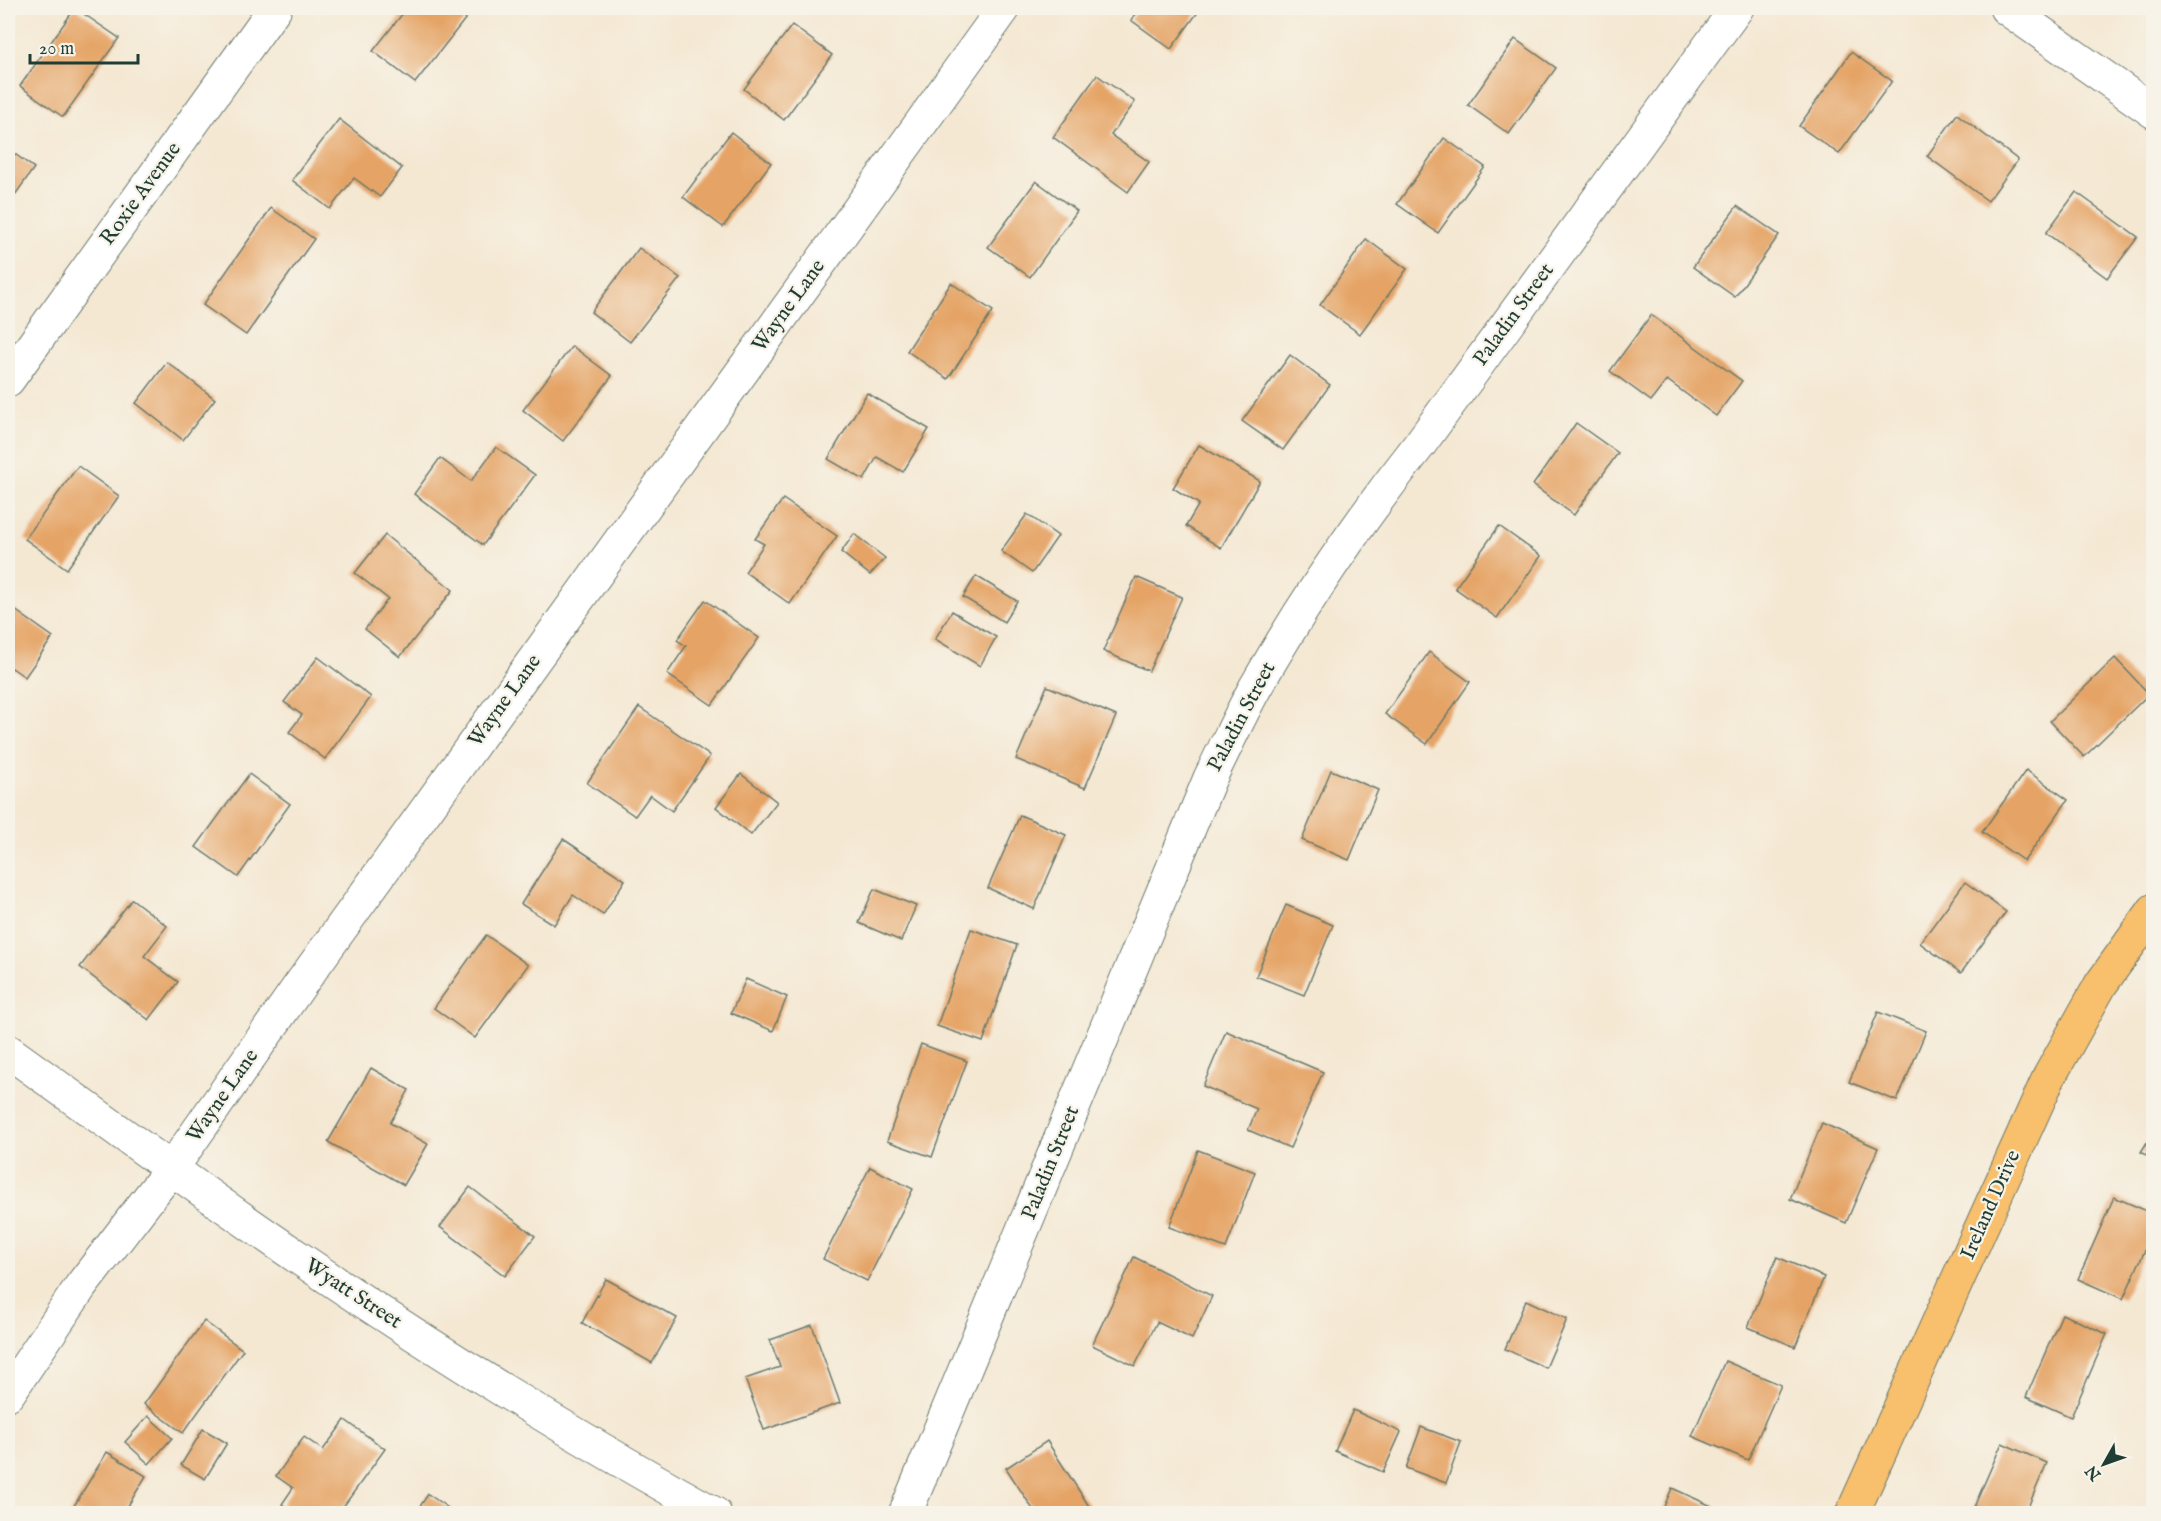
<svg xmlns="http://www.w3.org/2000/svg" width="2161" height="1521" font-family="'IM FELL English',serif">
<style>
.building{fill:#e5a466}
.lines{fill:none;stroke-linecap:round;stroke-linejoin:round}
.minor-casing{stroke:#6a796c;stroke-width:35}
.major-casing{stroke:#6a796c;stroke-width:35}
.minor{stroke:#fff;stroke-width:33}
.major{stroke:#f8bf6c;stroke-width:33}
.labels{text-anchor:middle;dominant-baseline:central;stroke-width:4.5;stroke-linejoin:round;paint-order:stroke}
.street-label{font-size:21px;fill:#1f3d34;stroke:#f7f3e8}
</style>
<rect width="100%" height="100%" fill="#f7f3e8"/>
<filter id="ink" filterUnits="userSpaceOnUse"><feTurbulence type="fractalNoise" baseFrequency=".0167" numOctaves="2"/><feDisplacementMap in="SourceGraphic" scale="12" xChannelSelector="R" yChannelSelector="G"/><feConvolveMatrix kernelMatrix="1 2 1 2 8 2 1 2 1" color-interpolation-filters="sRGB"/></filter>
<filter id="wash" filterUnits="userSpaceOnUse"><feTurbulence type="fractalNoise" baseFrequency=".008" numOctaves="4" result="noise"/><feDisplacementMap in="SourceGraphic" scale="24" xChannelSelector="R" yChannelSelector="G"/><feGaussianBlur stdDeviation="1.35" result="paint"/><feColorMatrix in="noise" values="0 0 0 0 0 0 0 0 0 0 0 0 0 0 0 0 0 1.4 0 .05"/><feComposite in="paint" operator="in"/></filter>
<g filter="url(#wash)">
<rect width="100%" height="100%" fill="#f4e8d3"/>
<g id="blocks">
<g class="building">
<polygon points="75,8 119,38 63,117 20,86"/>
<polygon points="407,8 473,9 415,83 373,51"/>
<polygon points="1139,8 1201,8 1171,49 1131,20"/>
<polygon points="792,25 832,55 784,120 744,89"/>
<polygon points="1515,39 1556,68 1509,134 1468,105"/>
<polygon points="1851,52 1892,81 1839,154 1799,126"/>
<polygon points="1097,75 1135,102 1111,135 1149,162 1128,192 1053,137"/>
<polygon points="1957,114 2018,160 1988,201 1927,156"/>
<polygon points="339,119 402,168 380,197 354,178 330,209 292,180"/>
<polygon points="731,132 771,163 723,227 683,197"/>
<polygon points="1444,138 1485,167 1438,233 1397,204"/>
<polygon points="8,149 34,168 8,205"/>
<polygon points="1036,181 1077,211 1030,277 988,247"/>
<polygon points="2076,192 2138,237 2107,278 2046,233"/>
<polygon points="1737,206 1779,235 1735,297 1693,267"/>
<polygon points="271,208 314,239 246,335 203,305"/>
<polygon points="1366,239 1407,269 1360,334 1320,305"/>
<polygon points="639,248 680,278 630,342 591,312"/>
<polygon points="951,283 993,311 948,379 907,351"/>
<polygon points="1651,315 1742,381 1716,416 1667,380 1651,401 1610,371"/>
<polygon points="572,346 612,376 563,441 523,410"/>
<polygon points="1290,355 1330,385 1283,450 1242,421"/>
<polygon points="167,362 215,399 183,440 136,403"/>
<polygon points="867,393 929,429 903,472 877,457 864,480 828,459"/>
<polygon points="1576,423 1618,453 1574,515 1533,485"/>
<polygon points="1199,445 1260,481 1221,548 1186,526 1199,504 1173,488"/>
<polygon points="496,447 535,475 483,545 414,494 440,458 471,481"/>
<polygon points="78,466 119,496 67,569 25,539"/>
<polygon points="783,499 837,536 790,604 745,572 764,544 755,539"/>
<polygon points="1027,514 1058,536 1032,573 1001,551"/>
<polygon points="1499,526 1541,556 1497,618 1455,588"/>
<polygon points="854,534 885,558 870,575 841,552"/>
<polygon points="385,535 453,590 400,657 365,629 388,599 355,573"/>
<polygon points="976,576 1017,601 1004,622 963,597"/>
<polygon points="1136,577 1182,597 1149,671 1103,651"/>
<polygon points="705,600 759,638 712,705 667,674 686,646 677,640"/>
<polygon points="8,605 53,637 25,677 12,668 8,674"/>
<polygon points="952,611 996,637 980,666 935,639"/>
<polygon points="1429,652 1470,682 1427,744 1385,714"/>
<polygon points="318,657 371,697 325,759 289,732 302,715 284,702"/>
<polygon points="2115,658 2149,694 2084,757 2050,721"/>
<polygon points="1047,686 1116,716 1085,788 1016,759"/>
<polygon points="639,707 710,756 672,811 650,795 635,816 587,783"/>
<polygon points="1331,770 1378,790 1349,860 1302,840"/>
<polygon points="2026,770 2068,800 2024,861 1982,832"/>
<polygon points="249,774 290,804 238,877 196,847"/>
<polygon points="741,774 777,802 751,835 716,807"/>
<polygon points="1020,815 1066,835 1034,909 988,888"/>
<polygon points="563,839 625,880 603,915 573,895 554,925 521,904"/>
<polygon points="1965,882 2006,912 1961,973 1920,943"/>
<polygon points="874,889 916,906 901,941 859,923"/>
<polygon points="132,899 167,926 144,956 178,982 149,1020 80,967"/>
<polygon points="1286,905 1333,925 1304,995 1256,976"/>
<polygon points="971,929 1017,945 983,1042 937,1026"/>
<polygon points="486,935 528,965 475,1038 434,1008"/>
<polygon points="746,979 787,997 773,1031 731,1013"/>
<polygon points="1878,1012 1926,1031 1897,1101 1849,1082"/>
<polygon points="1226,1031 1323,1072 1290,1148 1248,1130 1257,1109 1203,1086"/>
<polygon points="921,1044 967,1061 932,1157 887,1141"/>
<polygon points="371,1068 409,1090 390,1123 428,1144 404,1185 328,1142"/>
<polygon points="1822,1123 1878,1148 1846,1223 1790,1199"/>
<polygon points="2154,1131 2154,1159 2141,1152"/>
<polygon points="1198,1150 1255,1172 1226,1248 1169,1227"/>
<polygon points="870,1167 913,1189 867,1281 823,1259"/>
<polygon points="470,1187 535,1236 505,1276 440,1227"/>
<polygon points="2114,1197 2154,1214 2154,1230 2123,1299 2078,1279"/>
<polygon points="1134,1257 1212,1296 1192,1339 1157,1322 1135,1366 1092,1345"/>
<polygon points="1777,1257 1824,1277 1795,1347 1748,1327"/>
<polygon points="606,1279 677,1318 652,1363 582,1323"/>
<polygon points="1526,1300 1567,1319 1546,1368 1505,1349"/>
<polygon points="2062,1314 2107,1334 2071,1417 2026,1397"/>
<polygon points="204,1321 243,1350 183,1433 144,1404"/>
<polygon points="812,1325 840,1403 764,1430 745,1379 780,1367 770,1340"/>
<polygon points="1725,1361 1781,1385 1748,1460 1692,1436"/>
<polygon points="1353,1410 1401,1432 1383,1472 1335,1451"/>
<polygon points="148,1416 172,1438 149,1464 125,1442"/>
<polygon points="345,1420 385,1449 338,1514 295,1514 282,1504 293,1488 276,1476 304,1437 323,1450"/>
<polygon points="1421,1427 1461,1442 1446,1483 1406,1468"/>
<polygon points="203,1429 227,1443 205,1479 181,1465"/>
<polygon points="1047,1441 1094,1514 1036,1514 1006,1468"/>
<polygon points="2002,1443 2047,1463 2025,1514 1971,1514"/>
<polygon points="107,1452 146,1476 126,1509 133,1514 69,1514"/>
<polygon points="1672,1488 1729,1514 1661,1514"/>
<polygon points="428,1494 457,1514 415,1514"/>
</g>
</g>
</g>
<g filter="url(#ink)">
<use href="#blocks" fill-opacity="0" stroke="#6a796c" stroke-width="1.5"/>
<g class="lines">
<g class="minor-casing">
<g id="minor">
<polyline points="2006,8 2154,112"/>
<polyline points="8,380 275,8"/>
<path d="M 8,1051 C 104,1120 200,1191 299,1258 C 434,1350 572,1435 715,1514"/>
<polyline points="8,1394 81,1286 172,1168 300,985 1004,8"/>
<path d="M 905,1514 L 1210,778 C 1225,748 1239,717 1255,688 C 1304,602 1359,521 1420,444 L 1737,8"/>
</g>
</g>
<g class="major-casing">
<polyline id="major" points="1852,1514 2049,1077 2101,984 2154,910"/>
</g>
<use href="#minor" class="minor"/>
<use href="#major" class="major"/>
</g>
</g>
<g class="labels">
<g class="street-label">
<text transform="translate(141 194) rotate(-54)">Roxie Avenue</text>
<text transform="translate(789 306) rotate(-54)">Wayne Lane</text>
<text transform="translate(1514 315) rotate(-54)">Paladin Street</text>
<text transform="translate(505 701) rotate(-54)">Wayne Lane</text>
<text transform="translate(1242 717) rotate(-62)">Paladin Street</text>
<text transform="translate(223 1096) rotate(-55)">Wayne Lane</text>
<text transform="translate(1051 1163) rotate(-68)">Paladin Street</text>
<text transform="translate(1991 1205) rotate(-66)">Ireland Drive</text>
<text transform="translate(353 1294) rotate(33)">Wyatt Street</text>
</g>
</g>
<rect width="2161" height="1521" fill="none" stroke="#f7f3e8" stroke-width="30"/>
<g transform="translate(2104 1464) rotate(230)" stroke="#f7f3e8" stroke-width="4.5" paint-order="stroke">
<path d="M0-4.5L10 22L0 15L-10 22Z" fill="#1f3d34"/>
<text y="-9" font-size="16" font-weight="bold" text-anchor="middle" fill="#1f3d34">N</text>
</g>
<path d="M30 54v9h108v-9" fill="none" stroke="#1f3d34" stroke-width="3"/>
<text x="39" y="54" font-size="18" fill="#1f3d34" stroke="#f7f3e8" stroke-width="4.5" paint-order="stroke">20 m</text>
</svg>
